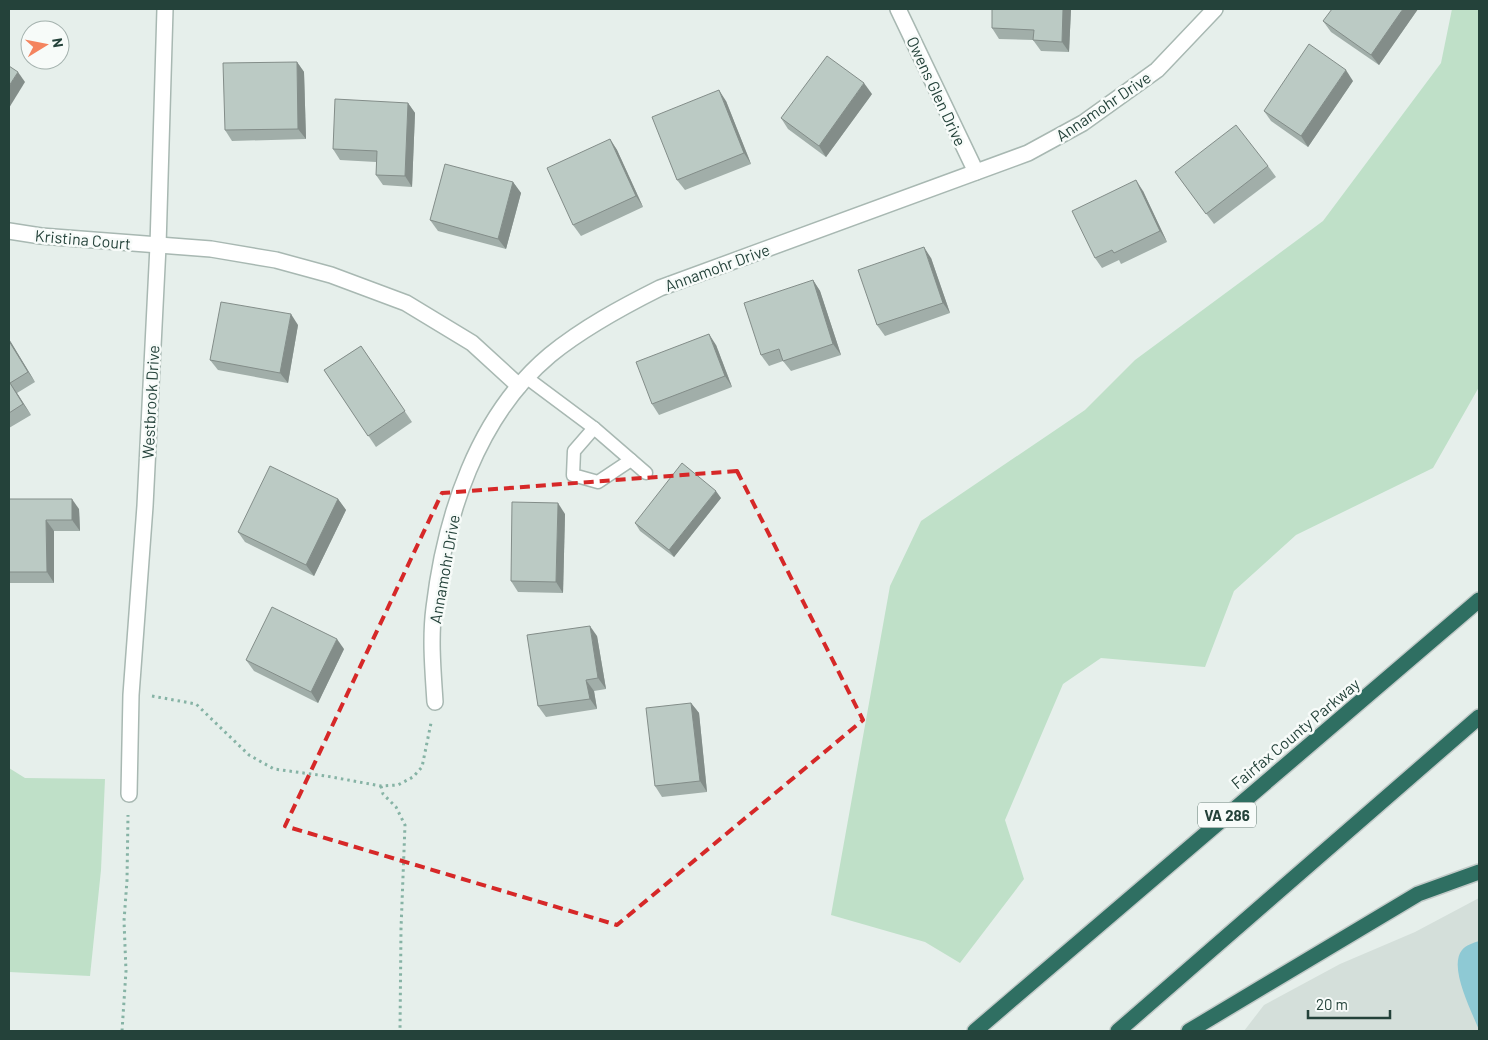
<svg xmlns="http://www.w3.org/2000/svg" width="1488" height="1040" font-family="Barlow,sans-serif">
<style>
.built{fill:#d4dfda}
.green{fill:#bfe0c8}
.water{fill:#8ec9d4}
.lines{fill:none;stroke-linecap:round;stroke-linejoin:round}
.service-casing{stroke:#a8b8b2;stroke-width:15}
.minor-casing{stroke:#a8b8b2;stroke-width:18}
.motorway-casing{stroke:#c2cac8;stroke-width:18}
.path{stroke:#86b3a5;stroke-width:3;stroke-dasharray:2.5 4;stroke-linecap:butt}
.service{stroke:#fff;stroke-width:12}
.minor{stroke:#fff;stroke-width:15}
.motorway{stroke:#2f6f62;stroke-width:15}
.wall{fill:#a1aea9}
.shaded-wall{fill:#838d89}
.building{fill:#bbcac4;stroke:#838d89}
.marked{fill:none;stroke:#d62828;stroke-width:4;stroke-dasharray:10 6;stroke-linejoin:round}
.labels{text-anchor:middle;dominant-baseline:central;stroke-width:5;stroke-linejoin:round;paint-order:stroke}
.shield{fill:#f7fbf9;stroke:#637a73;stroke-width:1}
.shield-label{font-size:15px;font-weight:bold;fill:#24423a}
.street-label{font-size:16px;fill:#24423a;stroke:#f7fbf9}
</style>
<rect width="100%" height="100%" fill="#e6efeb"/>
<polygon class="built" points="1479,898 1479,1031 1244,1031 1264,1005 1340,964 1415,932"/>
<g class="green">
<polygon points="1452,9 1479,9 1479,387 1433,468 1296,535 1234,591 1205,667 1101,658 1063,684 1005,820 1024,879 960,963 925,942 831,915 890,586 921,521 1085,410 1135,360 1323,221 1441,63"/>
<polygon points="9,768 25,778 105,779 101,870 90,976 9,972"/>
</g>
<path class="water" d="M 1479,941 L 1479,1030 C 1472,1012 1448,967 1462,950 C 1466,945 1473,943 1479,941 Z"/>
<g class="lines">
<g class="service-casing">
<g id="service">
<polyline points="527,378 594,428 646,473"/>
<polyline points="594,428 574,451 573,475 598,482 631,460"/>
</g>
</g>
<g class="minor-casing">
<g id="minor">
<polyline points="898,9 976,172"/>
<polyline points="9,231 41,236 211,249 276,260 331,275 406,303 472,343 519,386"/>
<path d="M 435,702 C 433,671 430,639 434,608 C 445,516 477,416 550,355 C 583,328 622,307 660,288 L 1028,153 L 1083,123 L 1157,70 L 1215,9"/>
<polyline points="129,794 131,695 145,506 158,246 165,9"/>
</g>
</g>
<g class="motorway-casing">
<g id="motorway">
<polyline points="975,1031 1479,600"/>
<polyline points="1118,1031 1479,717"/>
<polyline points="1189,1031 1418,894 1479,872"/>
</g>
</g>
<g class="path">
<polyline points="152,696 196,704 249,755 274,769 326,776 381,786 398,785 413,777 422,767 431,723"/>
<polyline points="381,786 383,794 396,807 405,825 401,929 400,1031"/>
<polyline points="122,1031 126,971 124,921 127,880 128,815"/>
</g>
<use href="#service" class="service"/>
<use href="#minor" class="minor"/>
<use href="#motorway" class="motorway"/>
</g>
<g class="wall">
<polygon points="992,9 1071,9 1069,52 1041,51 1033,40 999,39 992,28"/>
<polygon points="1418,9 1379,65 1331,32 1323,21"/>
<polygon points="297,62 304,72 306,139 232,141 225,130"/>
<polygon points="1353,81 1308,147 1271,121 1264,111"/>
<polygon points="872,94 826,157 788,129 781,118"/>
<polygon points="726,101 751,164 685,190 677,180"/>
<polygon points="408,103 415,113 412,187 383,185 376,175 376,162 340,160 333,149"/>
<polygon points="610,139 617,150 643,207 581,236 573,225"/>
<polygon points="1268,166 1276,177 1214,224 1175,172"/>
<polygon points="513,182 521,193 506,249 438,231 430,220"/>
<polygon points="1143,191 1167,242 1121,264 1119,260 1102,268 1095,258"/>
<polygon points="931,258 950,313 885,336 877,325"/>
<polygon points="813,280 820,291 841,355 791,371 783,361 769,366 761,355"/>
<polygon points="298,325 288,383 218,370 210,360"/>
<polygon points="9,339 35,382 17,393 31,415 9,428"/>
<polygon points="716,345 732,387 659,415 652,404"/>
<polygon points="361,346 412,422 376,447 324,370"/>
<polygon points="721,498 674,557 640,531 635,523"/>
<polygon points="9,499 79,509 80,531 54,531 54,583 9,583"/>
<polygon points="338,499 346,510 314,576 245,542 238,532"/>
<polygon points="565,514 563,593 518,592 511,581"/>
<polygon points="597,636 606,689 594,691 597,709 546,717 538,706"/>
<polygon points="344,649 318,703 254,671 246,660"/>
<polygon points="691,703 699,713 707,792 662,797 655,786"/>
</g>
<g class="shaded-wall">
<polygon points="1063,9 1071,9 1069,52 1062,42"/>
<polygon points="1403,9 1418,9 1379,65 1371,55"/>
<polygon points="297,62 304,72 306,139 298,129"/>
<polygon points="1346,70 1353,81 1308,147 1301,136"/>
<polygon points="18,72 25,82 9,108 9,86"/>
<polygon points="864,83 872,94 826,157 819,146"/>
<polygon points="719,90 726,101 751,164 744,153"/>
<polygon points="408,103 415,113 412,187 405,176"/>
<polygon points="610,139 617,150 643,207 636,196"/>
<polygon points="1136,180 1143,191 1167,242 1160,231"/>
<polygon points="513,182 521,193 506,249 498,239"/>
<polygon points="924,247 931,258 950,313 943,303"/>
<polygon points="813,280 820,291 841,355 833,344"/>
<polygon points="291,314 298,325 288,383 280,373"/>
<polygon points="709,334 716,345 732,387 725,376"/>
<polygon points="9,339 35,382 28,372 9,341"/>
<polygon points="10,383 17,393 31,415 23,404"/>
<polygon points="716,491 721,498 674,557 669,550"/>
<polygon points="72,499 79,509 80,531 72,520"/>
<polygon points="338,499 346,510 314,576 306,565"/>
<polygon points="558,503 565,514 563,593 556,582"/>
<polygon points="46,520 54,531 54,583 47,572"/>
<polygon points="590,626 597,636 606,689 598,678"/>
<polygon points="337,639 344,649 318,703 311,692"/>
<polygon points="586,680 594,691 597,709 590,699"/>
<polygon points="691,703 699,713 707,792 700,781"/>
</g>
<g class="building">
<polygon points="992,9 1063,9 1062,42 1033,40 1034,30 992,28"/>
<polygon points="1332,9 1403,9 1371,55 1323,21"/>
<polygon points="1309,44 1346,70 1301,136 1264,111"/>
<polygon points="827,56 864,83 819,146 781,118"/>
<polygon points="297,62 298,129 225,130 223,63"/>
<polygon points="9,66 18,72 9,86"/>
<polygon points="719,90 744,153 677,180 652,117"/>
<polygon points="335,99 408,103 405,176 376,175 377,151 333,149"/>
<polygon points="1236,125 1268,166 1206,214 1175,172"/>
<polygon points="610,139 636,196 573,225 547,168"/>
<polygon points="445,164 513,182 498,239 430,220"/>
<polygon points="1136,180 1160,231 1114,253 1112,250 1095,258 1072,211"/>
<polygon points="924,247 943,303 877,325 858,270"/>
<polygon points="813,280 833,344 783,361 779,349 761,355 744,303"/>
<polygon points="221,302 291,314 280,373 210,360"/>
<polygon points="709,334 725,376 652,404 636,362"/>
<polygon points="9,341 28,372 10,383 23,404 9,413"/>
<polygon points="361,346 405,411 368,436 324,370"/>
<polygon points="682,463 716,491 669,550 635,523"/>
<polygon points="270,466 338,499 306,565 238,532"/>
<polygon points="9,499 72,499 72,520 46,520 47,572 9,572"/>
<polygon points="512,502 558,503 556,582 511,581"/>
<polygon points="272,607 337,639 311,692 246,660"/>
<polygon points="590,626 598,678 586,680 590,699 538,706 527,635"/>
<polygon points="691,703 700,781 655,786 646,708"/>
</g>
<path class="marked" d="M 737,471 L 863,720 L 617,925 L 285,826 L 442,493 Z"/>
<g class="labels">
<rect class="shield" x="1198" y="802.5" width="58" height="25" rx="4"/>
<g class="shield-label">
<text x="1227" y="815">VA 286</text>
</g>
<g class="street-label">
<text transform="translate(937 91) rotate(65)">Owens Glen Drive</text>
<text transform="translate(1103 106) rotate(-34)">Annamohr Drive</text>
<text transform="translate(83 239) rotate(5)">Kristina Court</text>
<text transform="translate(717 267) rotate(-20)">Annamohr Drive</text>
<text transform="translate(150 402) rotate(-87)">Westbrook Drive</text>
<text transform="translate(444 569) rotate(-80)">Annamohr Drive</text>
<text transform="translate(1295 733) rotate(-40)">Fairfax County Parkway</text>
</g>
</g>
<rect width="1488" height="1040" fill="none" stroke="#24423a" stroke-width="20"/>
<g transform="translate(45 45) rotate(80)"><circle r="24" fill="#f7fbf9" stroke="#a3b1ad"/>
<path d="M0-4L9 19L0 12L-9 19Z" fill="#f4845f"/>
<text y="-8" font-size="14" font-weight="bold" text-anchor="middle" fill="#24423a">N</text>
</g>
<path d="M1308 1010v8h82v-8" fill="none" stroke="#24423a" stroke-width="2.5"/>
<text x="1316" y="1010" font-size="15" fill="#24423a" stroke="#f7fbf9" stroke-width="4" paint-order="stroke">20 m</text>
</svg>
